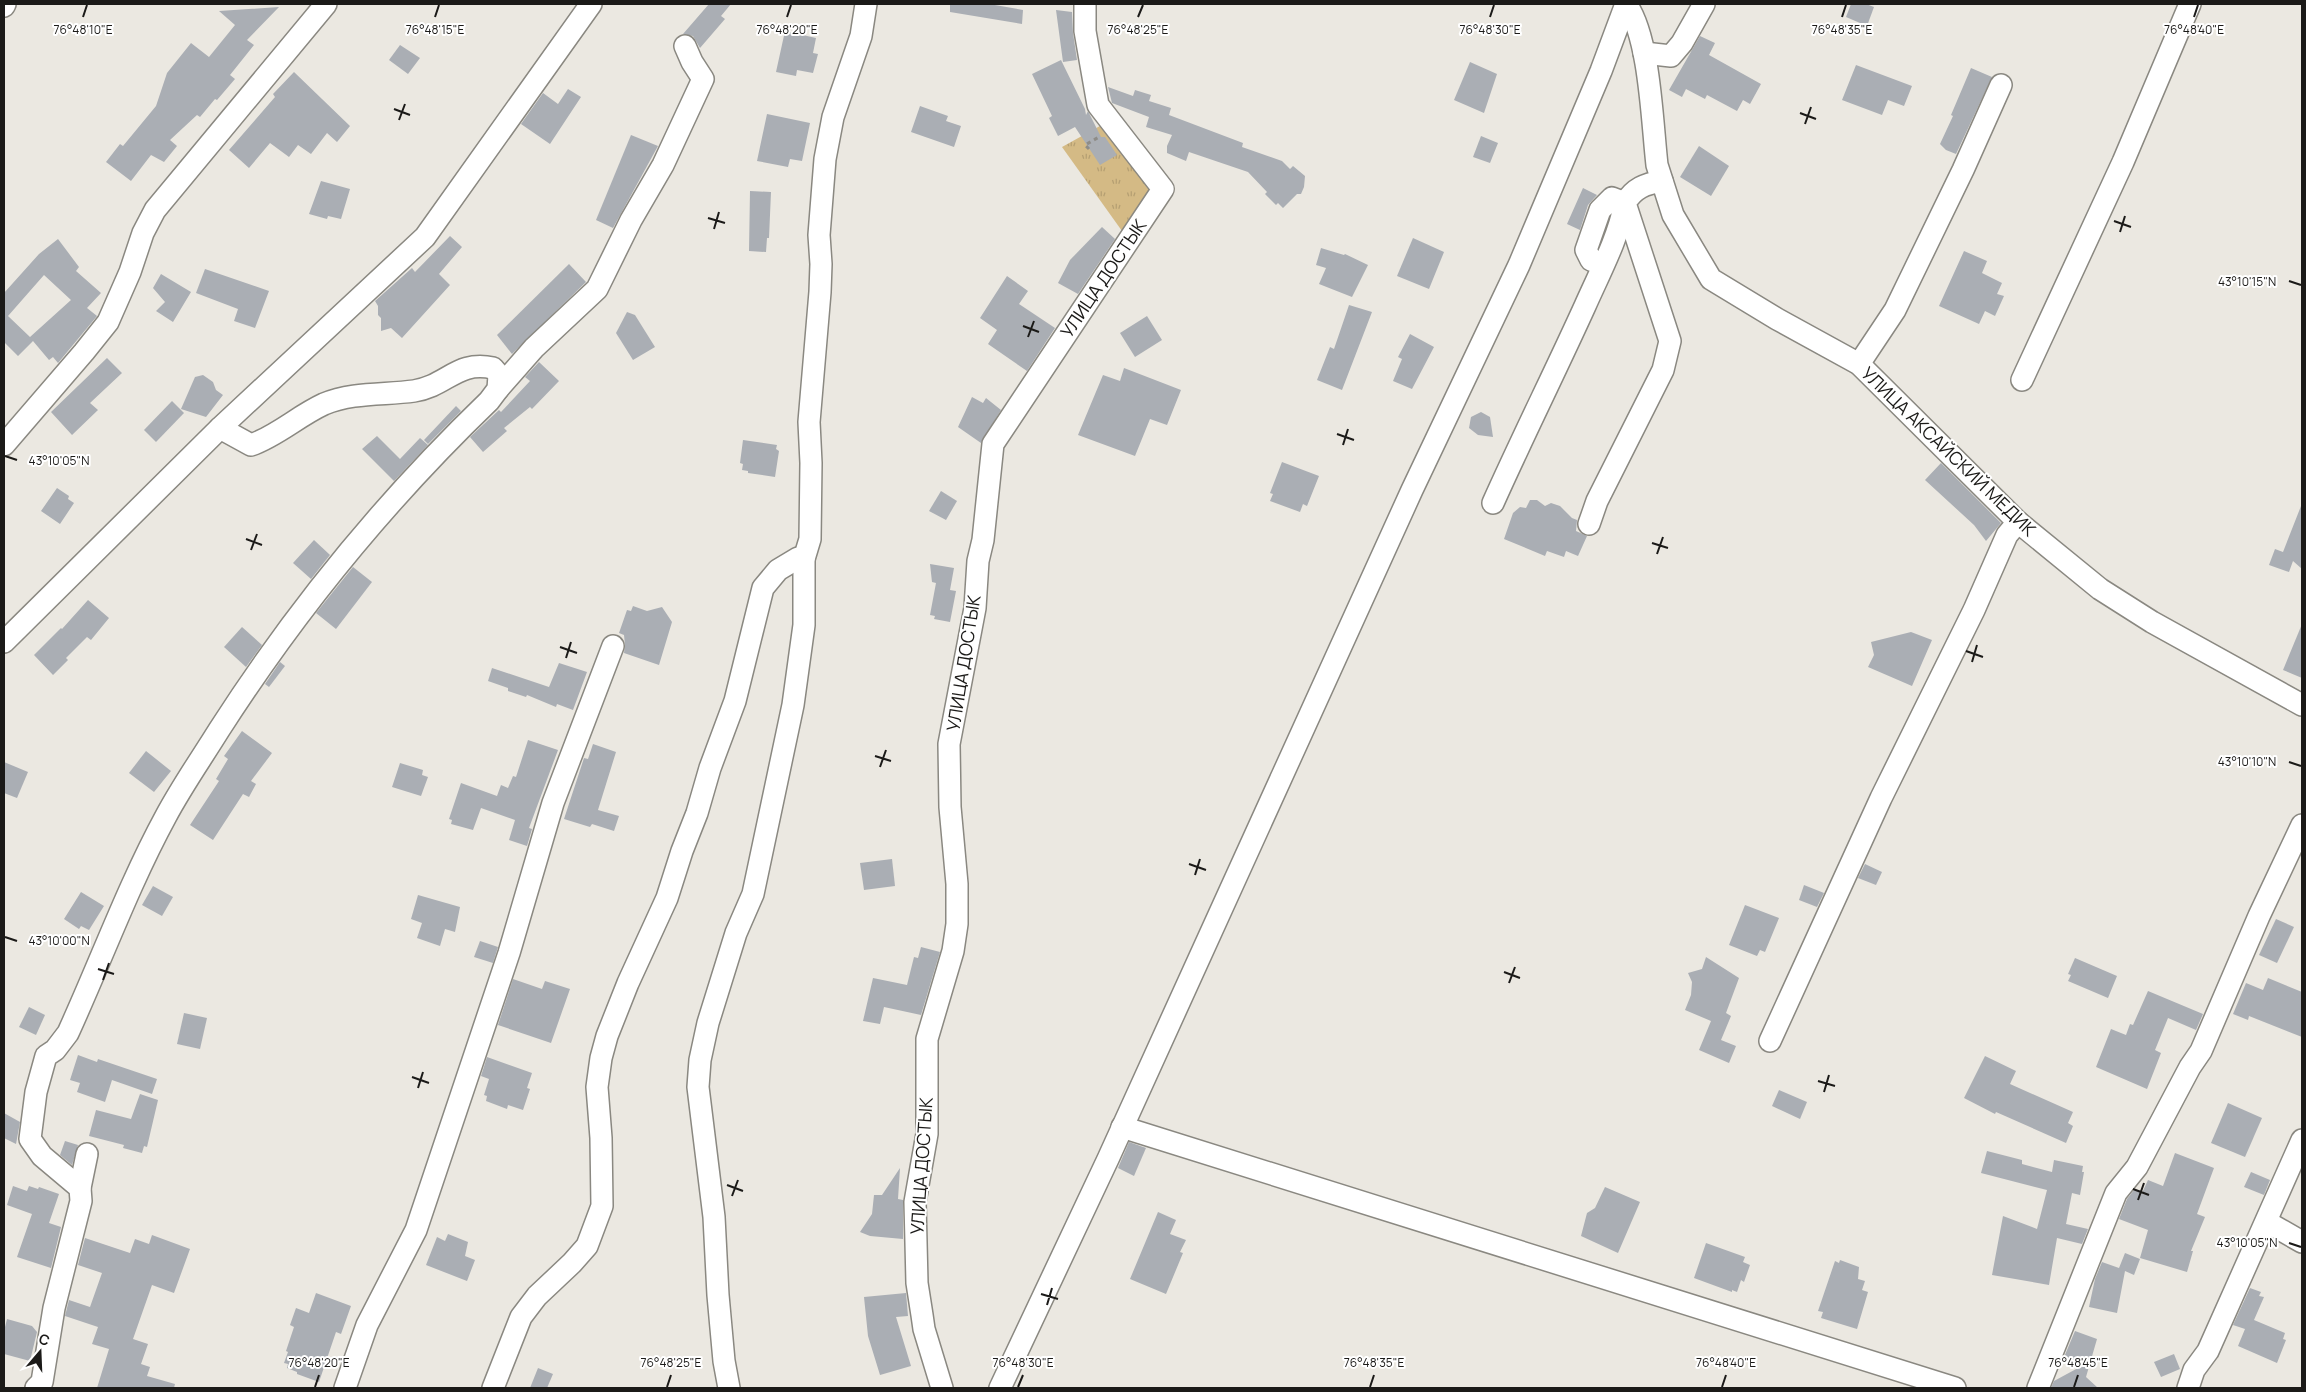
<svg xmlns="http://www.w3.org/2000/svg" width="2306" height="1392" font-family="Manrope,sans-serif">
<style>
.grass{fill:url(#grass-tufts)}
.building{fill:#aaaeb4;fill-rule:evenodd}
.lines{fill:none;stroke-linecap:round;stroke-linejoin:round}
.street-casing{stroke:#8a8881;stroke-width:24}
.path{stroke:#8e8c87;stroke-width:3;stroke-dasharray:4 4;stroke-linecap:butt}
.street{stroke:#fff;stroke-width:21}
.ticks{fill:none;stroke:#1b1a18;stroke-width:2}
.labels{text-anchor:middle;dominant-baseline:central;stroke-width:4;stroke-linejoin:round;paint-order:stroke}
.street-label{font-size:18px;fill:#1b1a18;stroke:#fff}
.ticks-label{font-size:12px;text-anchor:middle;fill:#1b1a18;stroke:#fff;stroke-width:4;stroke-linejoin:round;paint-order:stroke}
</style>
<defs>
<pattern id="grass-tufts" width="24" height="20" patternUnits="userSpaceOnUse" patternTransform="scale(1.25)"><rect width="24" height="20" fill="#d4ba85"/><path d="M3 7l-1-3M5 7V3M7 7l1-3M15 17l-1-3M17 17v-4M19 17l1-3" fill="none" stroke="#b59f72"/></pattern>
</defs>
<rect width="100%" height="100%" fill="#ebe8e1"/>
<polygon class="grass" points="1109,121 1161,190 1127,238 1062,147"/>
<g class="building">
<polygon points="709,4 731,4 721,16 725,19 700,48 693,36 683,34"/>
<polygon points="950,4 989,4 1023,10 1022,24 950,12"/>
<polygon points="1851,4 1866,4 1874,7 1867,26 1846,17"/>
<polygon points="279,7 247,40 254,45 230,75 235,79 217,100 215,99 200,117 197,115 170,140 177,146 164,162 151,155 131,181 106,162 120,144 123,146 156,106 167,73 191,43 209,57 235,25 219,11"/>
<polygon points="1056,10 1072,12 1073,33 1077,60 1063,62"/>
<polygon points="785,31 816,38 813,53 818,54 813,73 797,70 796,76 776,72"/>
<polygon points="1700,36 1715,43 1709,55 1761,84 1750,104 1743,100 1737,111 1707,95 1705,99 1686,89 1682,97 1669,90"/>
<polygon points="400,45 420,58 408,74 389,60"/>
<polygon points="1061,60 1085,109 1086,115 1088,111 1101,137 1105,137 1117,155 1100,165 1075,127 1058,136 1049,118 1052,116 1032,74"/>
<polygon points="1470,62 1497,74 1484,113 1454,100"/>
<polygon points="1856,65 1912,86 1904,106 1888,100 1882,115 1842,100"/>
<polygon points="1971,68 1992,77 1956,154 1946,150 1940,144 1953,116 1951,115"/>
<polygon points="294,72 350,126 337,142 327,133 311,154 298,145 289,157 270,143 249,168 229,150 275,97 273,94"/>
<polygon points="1108,87 1133,96 1135,90 1151,95 1149,101 1171,108 1169,115 1243,143 1242,147 1282,161 1290,169 1293,166 1305,176 1304,187 1301,194 1297,194 1283,208 1278,203 1276,205 1265,194 1267,192 1248,172 1189,152 1186,161 1167,153 1167,146 1172,135 1146,127 1149,117 1112,103"/>
<polygon points="568,89 581,97 550,144 521,124 543,93 558,104"/>
<polygon points="920,106 948,116 946,121 961,126 954,147 911,132"/>
<polygon points="767,114 810,123 802,161 790,159 788,167 757,161"/>
<polygon points="631,135 658,146 613,228 596,220"/>
<polygon points="1481,136 1498,143 1490,163 1473,157"/>
<polygon points="1699,146 1729,166 1711,196 1680,177"/>
<polygon points="321,181 350,189 341,219 328,216 327,219 309,214"/>
<polygon points="1583,188 1597,195 1588,205 1580,230 1567,224"/>
<polygon points="750,191 771,192 769,238 767,238 766,252 749,251"/>
<polygon points="1102,227 1115,239 1078,294 1058,283 1070,260"/>
<polygon points="450,236 462,247 439,274 450,285 402,338 391,328 381,331 381,318 378,315 378,306 375,301 412,268 415,272"/>
<polygon points="1413,238 1444,252 1429,289 1397,276"/>
<path d="M 58,239 L 79,267 L 76,271 L 101,293 L 87,308 L 97,316 L 58,363 L 53,357 L 49,360 L 33,341 L 18,356 L 4,342 L 4,293 L 39,254 ZM 44,275 L 71,300 L 30,337 L 8,316 Z"/>
<polygon points="1321,248 1344,255 1345,254 1368,265 1352,297 1319,284 1326,268 1316,265"/>
<polygon points="1964,251 1987,261 1982,273 2002,283 1997,294 2004,296 1995,316 1985,311 1979,324 1939,306"/>
<polygon points="569,264 586,282 512,354 497,335"/>
<polygon points="205,269 269,291 255,328 234,321 238,309 196,293"/>
<polygon points="161,274 191,292 173,322 156,311 165,302 153,288"/>
<polygon points="1007,276 1028,291 1019,304 1055,328 1027,371 988,344 997,330 980,318"/>
<polygon points="1349,305 1372,312 1342,390 1317,380 1330,347 1334,349"/>
<polygon points="627,312 635,315 655,347 633,360 616,333"/>
<polygon points="1147,316 1162,340 1135,357 1120,333"/>
<polygon points="1410,334 1434,347 1412,389 1393,381 1402,359 1398,357"/>
<polygon points="107,358 122,373 90,403 98,410 72,435 51,412"/>
<polygon points="539,362 559,381 532,409 530,407 504,428 507,431 483,452 470,437 499,410 501,412 530,381 525,377"/>
<polygon points="1124,368 1181,390 1167,425 1150,419 1135,456 1078,435 1103,375 1120,381"/>
<polygon points="203,375 213,382 216,390 223,395 206,417 181,409 195,377"/>
<polygon points="972,397 983,403 986,398 1001,410 981,443 958,427"/>
<polygon points="172,401 184,413 156,442 144,430"/>
<polygon points="456,406 461,411 428,444 424,440"/>
<polygon points="1481,412 1490,417 1493,437 1478,435 1469,428 1471,417"/>
<polygon points="377,436 400,459 420,438 428,445 394,481 362,449"/>
<polygon points="743,440 777,445 776,449 779,451 775,477 748,473 748,471 742,470 743,464 740,463"/>
<polygon points="1282,462 1319,476 1307,506 1303,504 1300,512 1270,501 1273,494 1270,493"/>
<polygon points="1941,463 2001,523 1986,541 1974,525 1925,480"/>
<polygon points="57,488 69,496 68,499 74,503 60,524 41,511"/>
<polygon points="941,491 957,501 946,520 929,511"/>
<polygon points="1530,500 1537,500 1545,506 1551,503 1560,506 1572,518 1577,520 1576,531 1587,536 1578,556 1566,551 1564,557 1547,551 1545,556 1504,539 1513,513 1520,507 1526,508"/>
<polygon points="2301,506 2302,569 2293,561 2289,572 2269,565 2275,549 2283,552"/>
<polygon points="314,540 330,555 311,579 293,563"/>
<polygon points="930,564 954,568 950,590 956,591 950,622 934,619 935,616 930,615 936,583 932,582"/>
<polygon points="353,567 372,582 336,629 316,613"/>
<polygon points="88,600 109,618 91,640 87,637 66,658 68,660 53,675 34,655 61,628 62,629"/>
<polygon points="633,606 647,611 662,607 672,622 659,665 624,653 625,645 624,635 619,633 627,610 631,611"/>
<polygon points="2302,624 2302,678 2283,670"/>
<polygon points="242,627 262,645 246,667 224,647"/>
<polygon points="1911,632 1932,640 1912,686 1868,667 1874,655 1871,642"/>
<polygon points="280,662 285,666 269,687 265,684"/>
<polygon points="559,663 587,672 573,710 557,704 556,707 527,695 526,697 508,691 508,688 488,681 492,668 549,687"/>
<polygon points="242,731 272,753 251,781 256,784 249,797 243,794 213,840 190,825 219,781 216,779 228,759 224,756"/>
<polygon points="528,740 558,750 529,828 532,829 527,846 509,840 515,820 481,808 473,830 451,824 452,820 449,819 461,783 497,796 501,785 508,788 513,776 516,777"/>
<polygon points="593,744 616,752 598,810 619,816 614,831 592,824 590,827 564,819 584,758 588,759"/>
<polygon points="146,751 171,771 154,792 129,773"/>
<polygon points="4,762 28,772 17,798 4,793"/>
<polygon points="400,763 423,770 422,775 428,777 421,796 392,787"/>
<polygon points="892,859 895,886 864,890 860,863"/>
<polygon points="1865,864 1882,872 1876,885 1858,878"/>
<polygon points="1804,885 1824,893 1817,907 1799,900"/>
<polygon points="153,886 173,897 162,916 142,905"/>
<polygon points="81,892 104,906 89,930 81,926 79,929 64,919"/>
<polygon points="418,895 460,907 455,932 445,929 440,946 417,938 422,923 411,919"/>
<polygon points="1745,905 1779,918 1765,952 1760,950 1757,956 1729,945"/>
<polygon points="2276,919 2294,927 2277,963 2259,955"/>
<polygon points="480,941 498,947 493,963 474,957"/>
<polygon points="921,947 940,952 921,1015 884,1007 880,1024 863,1021 873,978 907,985 914,957 918,958"/>
<polygon points="1706,957 1739,978 1726,1013 1731,1016 1721,1040 1736,1046 1729,1063 1699,1050 1711,1021 1685,1010 1691,995 1692,982 1688,973 1702,969"/>
<polygon points="2075,958 2117,976 2108,998 2068,981 2071,975 2068,974"/>
<polygon points="2268,978 2302,992 2302,1037 2249,1016 2248,1020 2233,1014 2246,983 2263,990"/>
<polygon points="513,979 542,989 545,981 570,989 551,1043 498,1025"/>
<polygon points="2148,991 2203,1014 2196,1030 2168,1018 2155,1050 2161,1053 2147,1089 2096,1067 2111,1029 2126,1035 2130,1024 2133,1025"/>
<polygon points="29,1007 45,1015 36,1035 19,1027"/>
<polygon points="184,1013 207,1018 200,1049 177,1044"/>
<polygon points="78,1055 97,1062 98,1059 157,1079 152,1094 112,1080 105,1102 77,1092 80,1083 70,1080"/>
<polygon points="1985,1056 2016,1071 2010,1084 2073,1112 2068,1123 2073,1126 2066,1143 1996,1112 1995,1114 1964,1098"/>
<polygon points="487,1057 532,1073 527,1088 530,1089 523,1110 508,1105 507,1109 486,1101 487,1096 484,1095 489,1079 481,1076"/>
<polygon points="1779,1090 1807,1102 1800,1119 1772,1106"/>
<polygon points="140,1094 158,1100 147,1147 144,1146 142,1153 123,1148 124,1145 89,1136 96,1110 131,1119"/>
<polygon points="2228,1103 2262,1118 2245,1157 2211,1143"/>
<polygon points="4,1113 20,1122 16,1144 4,1138"/>
<polygon points="65,1141 78,1145 72,1165 60,1155"/>
<polygon points="1129,1142 1146,1148 1134,1176 1118,1168"/>
<polygon points="1987,1151 2022,1160 2022,1164 2052,1172 2054,1160 2083,1166 2082,1172 2084,1172 2080,1195 2072,1193 2066,1224 2088,1229 2082,1244 2057,1238 2049,1285 1992,1275 2003,1216 2037,1229 2047,1190 1981,1173"/>
<polygon points="2175,1153 2214,1168 2197,1214 2205,1217 2191,1251 2193,1251 2187,1272 2140,1258 2148,1230 2119,1219 2127,1199 2134,1190 2142,1193 2148,1180 2163,1186"/>
<polygon points="900,1168 898,1199 903,1200 903,1239 870,1236 860,1232 872,1214 874,1195 882,1195"/>
<polygon points="2251,1172 2270,1180 2264,1195 2244,1187"/>
<polygon points="13,1186 27,1191 29,1186 38,1189 39,1187 59,1194 49,1223 61,1227 51,1268 17,1257 32,1214 7,1205"/>
<polygon points="1605,1187 1640,1202 1618,1253 1581,1236 1587,1213 1595,1208"/>
<polygon points="1158,1212 1176,1220 1170,1234 1186,1240 1180,1252 1183,1253 1166,1294 1130,1279"/>
<polygon points="448,1234 468,1242 465,1256 475,1260 467,1281 426,1265 437,1237 445,1241"/>
<polygon points="152,1235 190,1249 174,1293 152,1285 133,1339 148,1344 141,1364 150,1367 147,1376 175,1384 174,1388 97,1388 109,1349 92,1344 98,1327 65,1316 69,1300 90,1307 102,1273 78,1265 85,1238 130,1253 135,1239 149,1244"/>
<polygon points="1706,1243 1745,1257 1743,1262 1750,1265 1744,1282 1741,1280 1737,1292 1732,1290 1732,1292 1694,1278"/>
<polygon points="2125,1253 2140,1259 2134,1275 2125,1271 2117,1313 2089,1307 2095,1279 2102,1262 2119,1268"/>
<polygon points="1840,1260 1859,1267 1858,1279 1865,1281 1862,1290 1868,1292 1857,1329 1821,1318 1823,1312 1818,1311 1835,1261 1839,1263"/>
<polygon points="2250,1288 2261,1292 2259,1296 2264,1297 2254,1320 2285,1333 2283,1339 2286,1340 2277,1363 2238,1346 2245,1329 2233,1325"/>
<polygon points="316,1293 351,1306 341,1334 336,1332 319,1382 297,1374 297,1372 287,1368 288,1364 284,1363 288,1352 286,1351 294,1327 290,1325 296,1308 309,1313"/>
<polygon points="906,1293 908,1316 896,1317 911,1366 880,1375 868,1336 864,1297"/>
<polygon points="7,1319 32,1326 37,1332 30,1361 4,1354 4,1331"/>
<polygon points="2075,1331 2097,1339 2086,1377 2098,1388 2051,1388 2054,1381 2078,1368 2062,1362"/>
<polygon points="2174,1354 2180,1369 2161,1377 2154,1362"/>
<polygon points="538,1368 553,1374 547,1388 530,1388"/>
</g>
<g class="lines">
<g class="street-casing">
<g id="street">
<path d="M 1626,4 C 1650,37 1652,122 1657,165 L 1673,215 L 1711,279 L 1777,319 L 1859,364 L 2018,522 L 2100,589 L 2152,622 L 2302,705"/>
<polyline points="4,6 5,4"/>
<polyline points="1644,53 1671,56 1682,43 1704,4"/>
<polyline points="1859,364 1895,310 1963,170 2001,85"/>
<polyline points="2022,380 2123,162 2190,4"/>
<polyline points="498,389 534,348 597,289 631,220 663,165 703,79 692,62 685,46"/>
<polyline points="4,445 84,352 108,322 130,272 143,233 155,210 326,4"/>
<path d="M 1493,503 C 1523,436 1555,372 1585,306 C 1600,272 1618,239 1625,203 L 1612,198 L 1600,210 L 1586,250 L 1591,260 L 1603,265"/>
<path d="M 1589,524 L 1597,501 L 1663,370 L 1670,341 L 1625,203 C 1634,188 1645,184 1662,181"/>
<polyline points="4,642 220,428 425,237 591,4"/>
<polyline points="1770,1041 1881,798 1974,610 2007,535 2018,522"/>
<polyline points="1122,1127 1955,1388"/>
<polyline points="80,1188 87,1154"/>
<polyline points="2267,1222 2302,1242"/>
<path d="M 36,1388 L 42,1382 L 54,1308 L 81,1201 L 80,1188 L 42,1156 L 30,1139 L 36,1092 L 46,1056 L 55,1050 L 68,1033 C 101,961 128,886 166,816 C 182,786 201,759 219,730 C 296,610 386,500 489,401 L 498,389 L 499,375 L 493,368 C 457,360 447,386 414,391 C 385,395 352,392 324,404 C 298,416 277,436 251,445 L 220,428"/>
<polyline points="345,1388 367,1325 416,1230 509,953 553,803 613,646"/>
<polyline points="493,1388 521,1317 537,1296 572,1263 587,1246 602,1206 601,1138 597,1087 601,1058 607,1036 628,983 667,898 682,851 697,813 710,768 735,701 763,588 778,570 798,558 804,559"/>
<polyline points="729,1388 724,1361 718,1295 714,1217 698,1087 700,1060 708,1023 736,933 753,894 793,705 804,625 804,559 810,539 811,463 809,422 820,292 821,264 819,235 825,159 833,117 861,36 866,4"/>
<polyline points="942,1388 924,1329 922,1315 917,1283 915,1202 927,1134 927,1039 953,951 957,924 957,884 950,807 949,744 975,608 978,561 983,540 993,444 1163,189 1098,105 1085,31 1085,4"/>
<polyline points="1000,1388 1108,1159 1412,490 1519,265 1601,71 1626,4"/>
<polyline points="2038,1388 2116,1193 2137,1167 2190,1067 2201,1051 2259,916 2302,825"/>
<polyline points="2188,1388 2194,1370 2208,1351 2302,1140"/>
</g>
</g>
<polyline class="path" points="1089,149 1085,145 1099,137"/>
<use href="#street" class="street"/>
</g>
<path class="ticks" d="M 83,17 L 87,5M 435,17 L 439,5M 787,17 L 791,5M 1138,17 L 1143,5M 1490,17 L 1494,5M 1842,17 L 1846,5M 2194,17 L 2198,5M 394,109 L 410,115M 1800,113 L 1816,119M 399,120 L 405,104M 1805,124 L 1811,107M 708,218 L 725,223M 2114,221 L 2131,227M 714,229 L 719,212M 2120,232 L 2125,216M 2289,281 L 2301,285M 1023,326 L 1039,332M 1028,337 L 1034,321M 1337,434 L 1354,440M 1343,445 L 1348,429M 5,456 L 17,460M 246,539 L 262,545M 1652,543 L 1668,548M 251,550 L 257,534M 1657,554 L 1663,537M 560,647 L 577,653M 1966,651 L 1983,657M 566,658 L 571,642M 1972,662 L 1977,645M 875,756 L 891,761M 2289,762 L 2301,766M 880,767 L 886,750M 1189,864 L 1206,870M 1195,875 L 1200,859M 5,937 L 17,941M 98,969 L 114,974M 1504,972 L 1520,978M 103,980 L 109,963M 1509,983 L 1515,967M 412,1077 L 429,1083M 1818,1081 L 1835,1086M 418,1088 L 423,1072M 1824,1092 L 1829,1075M 727,1185 L 743,1191M 2133,1189 L 2149,1195M 732,1196 L 738,1180M 2138,1200 L 2144,1183M 2289,1243 L 2301,1247M 1041,1294 L 1058,1299M 1047,1305 L 1052,1288M 315,1387 L 319,1375M 667,1387 L 671,1375M 1018,1387 L 1023,1375M 1370,1387 L 1374,1375M 1722,1387 L 1726,1375M 2074,1387 L 2078,1375"/>
<g class="labels">
<g class="street-label">
<text transform="translate(1103 278) rotate(-56)">УЛИЦА ДОСТЫК</text>
<text transform="translate(1949 451) rotate(44)">УЛИЦА АКСАЙСКИЙ МЕДИК</text>
<text transform="translate(963 663) rotate(-81)">УЛИЦА ДОСТЫК</text>
<text transform="translate(921 1166) rotate(-86)">УЛИЦА ДОСТЫК</text>
</g>
</g>
<g class="ticks-label">
<text x="787" y="34">76°48'20"E</text>
<text x="1138" y="34">76°48'25"E</text>
<text x="1490" y="34">76°48'30"E</text>
<text x="1842" y="34">76°48'35"E</text>
<text x="2194" y="34">76°48'40"E</text>
<text x="83" y="34">76°48'10"E</text>
<text x="435" y="34">76°48'15"E</text>
<text x="2247" y="286">43°10'15"N</text>
<text x="59" y="465">43°10'05"N</text>
<text x="2247" y="766">43°10'10"N</text>
<text x="59" y="945">43°10'00"N</text>
<text x="2247" y="1247">43°10'05"N</text>
<text x="319" y="1367">76°48'20"E</text>
<text x="671" y="1367">76°48'25"E</text>
<text x="1023" y="1367">76°48'30"E</text>
<text x="1374" y="1367">76°48'35"E</text>
<text x="1726" y="1367">76°48'40"E</text>
<text x="2078" y="1367">76°48'45"E</text>
</g>
<rect width="2306" height="1392" fill="none" stroke="#1b1a18" stroke-width="10"/>
<g transform="translate(40 1352) rotate(19)" stroke="#ffffff" stroke-width="4" paint-order="stroke">
<path d="M0-4L9 19L0 12L-9 19Z" fill="#1b1a18"/>
<text y="-8" font-size="14" font-weight="bold" text-anchor="middle" fill="#1b1a18">С</text>
</g>
</svg>
